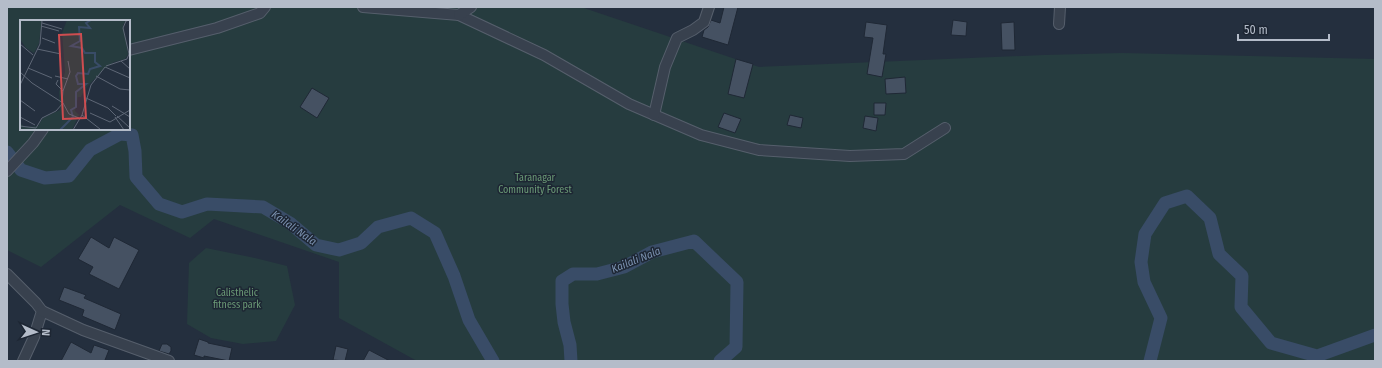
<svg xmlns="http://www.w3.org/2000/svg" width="1382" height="368" font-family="'Fira Sans Condensed',sans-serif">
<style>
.green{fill:#263c3f;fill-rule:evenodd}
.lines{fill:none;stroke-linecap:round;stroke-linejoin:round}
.canal{stroke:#394c67;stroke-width:13}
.building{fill:#455162;stroke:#1f2835}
.minor-casing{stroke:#565f6c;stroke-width:12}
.minor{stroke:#38414e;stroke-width:10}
.labels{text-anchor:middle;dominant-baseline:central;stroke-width:3;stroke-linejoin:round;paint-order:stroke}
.park-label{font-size:10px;fill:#6b9a76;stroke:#1d2633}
.water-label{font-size:11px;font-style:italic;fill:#7c92b1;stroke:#1d2633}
.inset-river{fill:none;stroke:#394c67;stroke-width:2}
.inset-road{fill:none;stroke:#5e6776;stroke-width:1}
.view{fill:#ce4d50;fill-opacity:0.15;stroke:#ce4d50;stroke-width:2}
.inset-edge{fill:none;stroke:#b4bcc9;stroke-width:2}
</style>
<rect width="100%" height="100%" fill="#242f3e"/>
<g class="green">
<path d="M 7,7 L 581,7 L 759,67 L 1044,55 L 1122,53 L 1375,59 L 1375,361 L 417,361 L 339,318 L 339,262 L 214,219 L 190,238 L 120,205 L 41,267 L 7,250 ZM 21,21 L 129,21 L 129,129 L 21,129 Z"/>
<polygon points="206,248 255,258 287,266 295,305 276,341 243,344 211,338 187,324 189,263"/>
</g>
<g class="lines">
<g class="canal">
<polyline points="7,152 21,170 45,178 69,176 90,150 120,134 132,135 135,151 136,177 159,204 182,212 207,204 263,207 290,223 316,245 339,250 361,243 378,227 411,218 435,233 454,276 469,320 493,361"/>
<polyline points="571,361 570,345 564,322 562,304 562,281 573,274 597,274 624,267 652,252 694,241 737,282 736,347 720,361"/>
<polyline points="1150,361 1161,318 1144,282 1141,262 1145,234 1165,203 1187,196 1210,218 1219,254 1242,276 1241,307 1271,343 1317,356 1375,335"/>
</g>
</g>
<g class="building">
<polygon points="724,7 738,7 728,45 702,37 704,30 708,27 711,20 720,23"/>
<polygon points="953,20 967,22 966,36 951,35"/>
<polygon points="866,22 887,25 883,54 886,54 882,77 867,74 873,38 864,37"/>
<polygon points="1014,22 1015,50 1002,50 1001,23"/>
<polygon points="736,59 753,64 744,98 728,94"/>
<polygon points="905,77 906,93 886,94 885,79"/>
<polygon points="312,88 329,98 317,118 300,107"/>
<polygon points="874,103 886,103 885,115 874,115"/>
<polygon points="724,113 741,119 735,133 718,127"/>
<polygon points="790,115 803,118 801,128 787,125"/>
<polygon points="865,116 878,118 876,131 863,128"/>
<polygon points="91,237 109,248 114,237 139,250 119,289 89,274 93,267 78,259"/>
<polygon points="64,287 86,295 84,298 121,314 115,330 82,316 84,310 59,300"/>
<polygon points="199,339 208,342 208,343 232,348 229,361 204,356 204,358 194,355"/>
<polygon points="71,342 91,353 94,345 109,350 105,360 107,361 61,361"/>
<polygon points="162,344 167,344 171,347 171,351 169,354 159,351"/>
<polygon points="336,346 348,349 345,361 333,360"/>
<polygon points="369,350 390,361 363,361"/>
</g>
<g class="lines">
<g class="minor-casing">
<g id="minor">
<polyline points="363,7 459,15 544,55 629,104 701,135 759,150 850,156 904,154 945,128"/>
<polyline points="459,15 471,7"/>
<polyline points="1059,24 1060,7"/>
<polyline points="129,50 217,28 260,13 265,7"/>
<polyline points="654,115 665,67 677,38 693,30 704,22 709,7"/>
<polyline points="7,171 33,143 43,129"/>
<polyline points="7,274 36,303 42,311 34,337 23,361"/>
<polyline points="42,311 83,330 169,361"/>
</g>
</g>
<use href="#minor" class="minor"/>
</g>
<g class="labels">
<g class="park-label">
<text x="535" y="178">Taranagar<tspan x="535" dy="12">Community Forest</tspan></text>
<text x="237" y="293">Calisthelic<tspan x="237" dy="12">fitness park</tspan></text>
</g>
<g class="water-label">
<text transform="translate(294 228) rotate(35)">Kailali Nala</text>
<text transform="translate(636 260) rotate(-22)">Kailali Nala</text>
</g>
</g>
<g transform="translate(20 20)">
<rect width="110" height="110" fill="#242f3e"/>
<path d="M 0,0 L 22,0 L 19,23 L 14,33 L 6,28 L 0,19 ZM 47,0 L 106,0 L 103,5 L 108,34 L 105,39 L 94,42 L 85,48 L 65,69 L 61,77 L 58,77 L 55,91 L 59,95 L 52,110 L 0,110 L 0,103 L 5,107 L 18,106 L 23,98 L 40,90 L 39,72 L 45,52 L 42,13 Z" fill="#263c3f"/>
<path class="inset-river" d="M 40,110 L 53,97 L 51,90 L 56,87 L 56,72 L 66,64 L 58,64 L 56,56 L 58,53 L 68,54 L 70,49 L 80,46 L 75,42 L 75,33 L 65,33 L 62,28 L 51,26 L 60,21 L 59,7 L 70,8 L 66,3 L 71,0"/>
<path class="inset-road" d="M 22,3 L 42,9M 21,6 L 39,11M 22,18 L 35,23M 0,24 L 13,35M 17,29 L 41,34M 101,41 L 110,49M 86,46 L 107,39 L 109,34 L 103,8 L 106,1 L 110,0M 8,48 L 32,58M 0,52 L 12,63 L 43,83 L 49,94 L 59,98M 35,56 L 48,59M 76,56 L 100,69 L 110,70M 38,60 L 36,64 L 43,71M 0,65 L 20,24 L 22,0M 66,78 L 88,88 L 96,96M 0,80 L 15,91M 42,82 L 43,71 L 50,52 L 48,41M 92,86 L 110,97M 70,93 L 90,102 L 110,90M 62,95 L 71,65 L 85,47 L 110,58M 97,96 L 110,108M 0,97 L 15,105M 95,97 L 104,110M 0,106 L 16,108 L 22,98 L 36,91 L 43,83M 53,110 L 62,95 L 80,109"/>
<path class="view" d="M 61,14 L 66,98 L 43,99 L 39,15 Z"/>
<rect width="110" height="110" class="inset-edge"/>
</g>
<rect width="1382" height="368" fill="none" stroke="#b4bcc9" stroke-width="16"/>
<g transform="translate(36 332) rotate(93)" stroke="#1d2633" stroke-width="3" paint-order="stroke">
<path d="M0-3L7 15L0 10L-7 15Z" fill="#b4bcc9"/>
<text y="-6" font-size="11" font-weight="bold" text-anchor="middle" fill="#b4bcc9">N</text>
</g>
<path d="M1238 34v6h91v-6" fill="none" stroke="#b4bcc9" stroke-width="2"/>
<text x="1244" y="34" font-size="12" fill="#b4bcc9" stroke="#1d2633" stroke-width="3" paint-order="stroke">50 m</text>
</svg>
